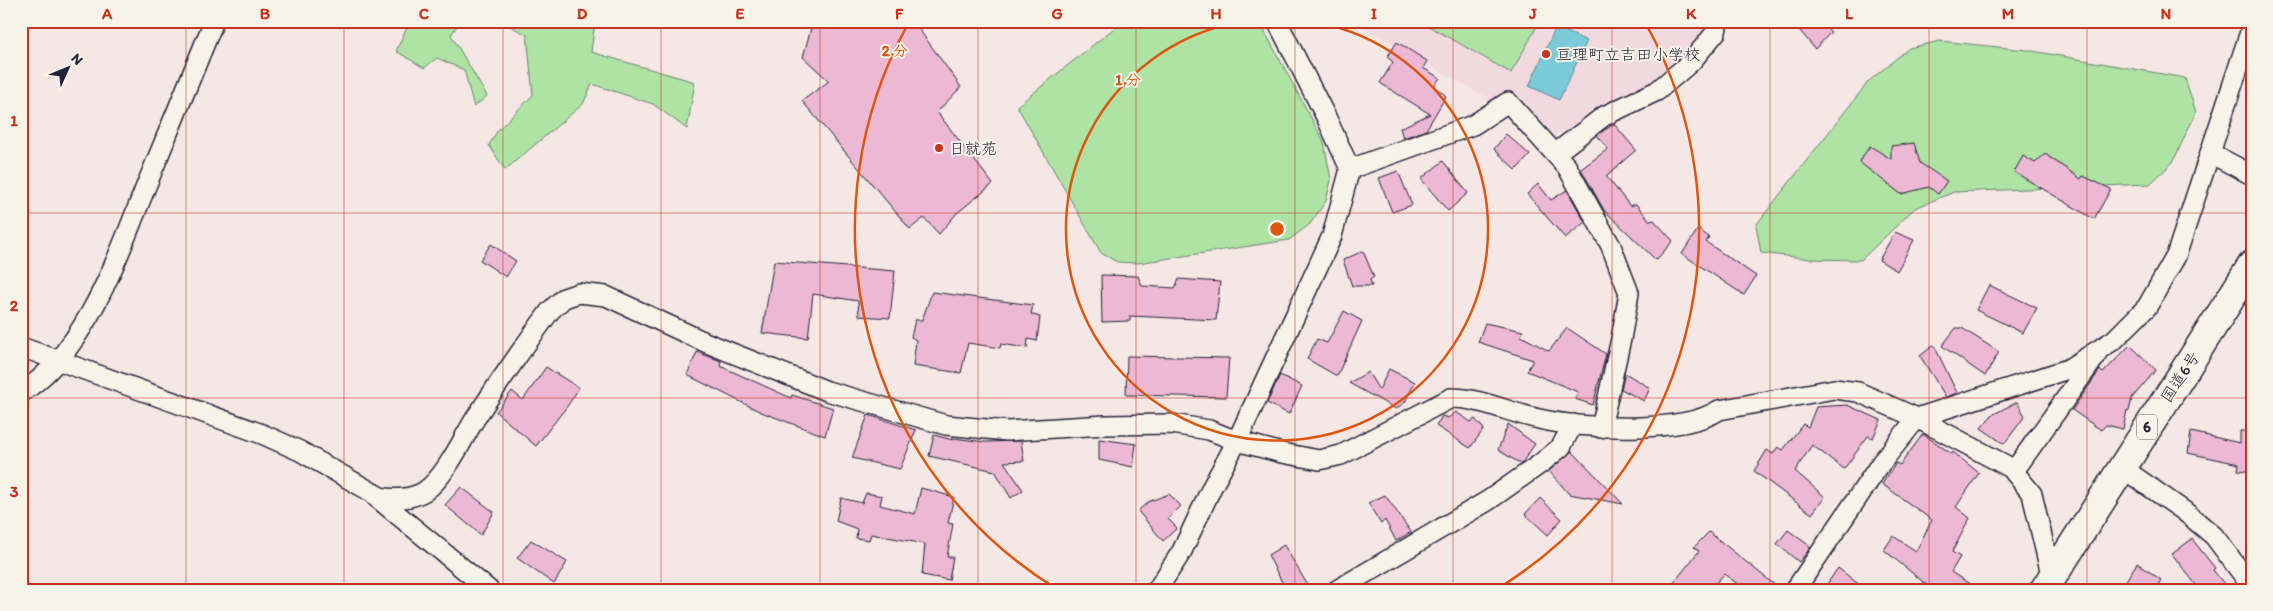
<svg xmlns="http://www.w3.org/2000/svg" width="2273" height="611" font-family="Itim,'Klee One',sans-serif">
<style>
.built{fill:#f2d9df}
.green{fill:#aee3a4;stroke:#688270}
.water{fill:#7bcad7;stroke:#578799}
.building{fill:#ecb8d3;stroke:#22223b}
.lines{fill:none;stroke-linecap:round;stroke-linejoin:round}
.minor-casing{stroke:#22223b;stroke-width:22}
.highway-casing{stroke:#22223b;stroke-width:31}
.minor{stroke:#f7f3e8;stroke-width:19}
.highway{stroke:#f7f3e8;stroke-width:28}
.grid{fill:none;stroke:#c8321e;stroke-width:1;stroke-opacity:0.55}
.ring{fill:none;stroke:#de560e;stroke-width:2.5}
.poi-dot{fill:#c8321e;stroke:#f7f3e8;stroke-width:2}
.labels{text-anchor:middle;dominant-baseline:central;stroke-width:4;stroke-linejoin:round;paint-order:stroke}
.shield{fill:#f7f3e8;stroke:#62616f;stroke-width:1}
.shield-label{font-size:15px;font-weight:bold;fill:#22223b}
.poi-label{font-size:16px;fill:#22223b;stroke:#f7f3e8;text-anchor:start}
.street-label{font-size:16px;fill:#22223b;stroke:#f7f3e8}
.centre{fill:#de560e;stroke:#f7f3e8;stroke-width:2.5}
.ring-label{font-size:15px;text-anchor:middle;font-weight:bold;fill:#de560e;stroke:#f7f3e8;stroke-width:4;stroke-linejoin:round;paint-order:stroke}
.neatline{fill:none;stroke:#c8321e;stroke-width:2}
.grid-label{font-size:16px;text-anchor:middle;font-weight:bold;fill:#c8321e}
</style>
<rect width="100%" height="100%" fill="#f5e7e4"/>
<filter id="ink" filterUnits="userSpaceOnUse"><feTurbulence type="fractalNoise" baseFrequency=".02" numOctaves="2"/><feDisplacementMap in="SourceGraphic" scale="10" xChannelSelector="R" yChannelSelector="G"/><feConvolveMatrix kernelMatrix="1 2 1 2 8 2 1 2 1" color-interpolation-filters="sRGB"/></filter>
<g filter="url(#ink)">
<polygon class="built" points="1353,21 1710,21 1710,25 1657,82 1554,136"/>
<g class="green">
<polygon points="410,21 460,21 451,35 487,96 474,107 464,70 437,58 424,68 396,51"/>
<polygon points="501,21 595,21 591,52 695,82 687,129 653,104 592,84 583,104 505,170 489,145 498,130 533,95 527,35"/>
<polygon points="1123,21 1259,21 1324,142 1331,180 1326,201 1310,224 1289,240 1138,263 1117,262 1101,253 1017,106"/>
<polygon points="1420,21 1540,21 1511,73"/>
<polygon points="1940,41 2027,50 2185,78 2196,112 2173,162 2150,184 1954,192 1915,208 1861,260 1811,259 1761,253 1756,225 1869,81 1909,48"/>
</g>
<polygon class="water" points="1556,27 1587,41 1559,100 1529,86"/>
<g class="building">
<polygon points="813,21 913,21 961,87 937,112 993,184 957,213 939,234 924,218 910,229 802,101 829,81 803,57"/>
<polygon points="1792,21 1820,21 1831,32 1815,49"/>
<polygon points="1397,42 1427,61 1423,68 1440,78 1434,86 1446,96 1426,130 1403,138 1400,128 1430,114 1380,83 1393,62 1387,57"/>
<polygon points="1614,124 1636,150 1606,176 1630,206 1636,204 1650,221 1654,220 1673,241 1656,260 1604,210 1581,169 1608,149 1597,135"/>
<polygon points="1506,134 1530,155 1516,170 1494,149"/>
<polygon points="1914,143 1920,163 1947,181 1938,194 1929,187 1901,194 1859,162 1870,146 1891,159 1891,146"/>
<polygon points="2045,154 2081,179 2083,176 2111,189 2094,219 2014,172 2023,156 2035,163"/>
<polygon points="1443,161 1468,193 1448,211 1421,179"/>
<polygon points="1398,171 1412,205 1392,212 1379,178"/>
<polygon points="1538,184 1551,200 1567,190 1585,222 1565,238 1527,194"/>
<polygon points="1698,229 1709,237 1706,242 1756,276 1744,295 1682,254"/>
<polygon points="1895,232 1914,240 1897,271 1879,260"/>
<polygon points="491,244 516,261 506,277 480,260"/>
<polygon points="1363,251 1374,277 1370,280 1372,286 1352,286 1343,260"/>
<polygon points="774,261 895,271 890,318 859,316 858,301 813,294 808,338 762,333"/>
<polygon points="1101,275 1138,276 1142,286 1175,288 1179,279 1220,282 1216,320 1130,316 1130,321 1102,322"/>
<polygon points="1989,285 2037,308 2023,333 1976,310"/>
<polygon points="932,292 1033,305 1031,314 1040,317 1037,341 1028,339 1027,348 1001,344 1000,348 968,343 961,373 913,366 916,340 911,337 915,320 922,320"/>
<polygon points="1344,311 1362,321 1337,376 1307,359 1317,339 1327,343"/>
<polygon points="1485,323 1523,331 1521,336 1549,351 1567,328 1606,354 1593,405 1575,399 1578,392 1527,371 1533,360 1478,342"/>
<polygon points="1956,328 1962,328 1999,352 1985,376 1942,346"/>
<polygon points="1934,345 1957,393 1946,397 1920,356"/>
<polygon points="2130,345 2156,370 2132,398 2129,411 2127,410 2123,429 2106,425 2101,430 2072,410 2100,370 2103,373"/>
<polygon points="697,352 721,361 720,366 791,398 792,395 833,408 825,436 761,412 687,375"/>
<polygon points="1127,356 1229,358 1226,397 1126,395"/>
<polygon points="546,367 579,388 568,405 536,446 496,412 512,391 523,400"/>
<polygon points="1389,369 1415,382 1405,402 1396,409 1349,383 1368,372 1379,390"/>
<polygon points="1625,373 1650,388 1644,401 1621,389"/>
<polygon points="1280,375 1302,386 1289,414 1267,403"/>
<polygon points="2017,402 2025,416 2004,444 1981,428 1992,415"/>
<polygon points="1847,405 1881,420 1873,438 1868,436 1844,469 1812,445 1795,471 1825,497 1812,514 1754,471 1767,450 1773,454 1778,447 1783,450 1803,424 1808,427 1816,407"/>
<polygon points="1456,412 1471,422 1475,419 1484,429 1470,448 1436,426 1442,416 1448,418"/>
<polygon points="868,415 916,430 900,469 852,458"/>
<polygon points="1508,424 1535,444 1521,464 1498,450"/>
<polygon points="2240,431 2252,431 2252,472 2238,470 2239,464 2188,453 2191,432 2240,443"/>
<polygon points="1923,434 1952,454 1953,452 1979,473 1956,507 1970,518 1952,552 1960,557 1951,572 1979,590 1933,590 1884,550 1893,536 1916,551 1932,520 1882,484 1896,463 1900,465"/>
<polygon points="934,435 953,440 953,438 985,442 1021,441 1024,461 1004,462 1023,490 1011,498 995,471 929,456"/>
<polygon points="1099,439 1136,444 1133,467 1099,460"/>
<polygon points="1572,451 1623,504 1569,494 1549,471"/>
<polygon points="461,487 494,512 481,535 445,505"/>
<polygon points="921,488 954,497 948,523 953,524 947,557 953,557 949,580 922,575 925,544 871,534 869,540 856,538 857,529 836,521 841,498 862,503 866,493 882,496 880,505 915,514"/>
<polygon points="1169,494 1181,506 1168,519 1177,528 1163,541 1138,511 1148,502"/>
<polygon points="1385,495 1411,532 1396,541 1385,520 1381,524 1368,503"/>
<polygon points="1540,498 1562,519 1548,535 1525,514"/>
<polygon points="1788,530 1811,547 1799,562 1777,544"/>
<polygon points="1709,532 1781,590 1739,590 1739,585 1724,574 1710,590 1668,590 1699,551 1694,547"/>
<polygon points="2192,539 2215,568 2213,570 2229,590 2200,590 2172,554"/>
<polygon points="531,540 567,562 554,584 517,558"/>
<polygon points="1284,545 1307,584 1297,590 1286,590 1268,555"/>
<polygon points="2137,563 2161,580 2155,590 2120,590"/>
<polygon points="1838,568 1866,590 1823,590"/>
</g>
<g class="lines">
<g class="minor-casing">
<g id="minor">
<polyline points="1556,153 1604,116 1657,91 1691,62 1716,32 1718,21"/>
<polyline points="2210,153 2252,175"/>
<polyline points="1350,169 1473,125 1508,102 1567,167 1611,246 1629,293 1621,339 1601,428"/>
<path d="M 21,347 L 262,434 L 300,451 L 380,497 C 394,500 412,499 425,491 C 446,476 462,440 475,419 C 499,382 524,346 550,311 L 564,298 L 579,293 L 606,296 L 707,343 L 827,391 L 946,425 L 1007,431 L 1105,425 L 1172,424 L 1209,430 L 1237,441 L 1282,453 L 1319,460 L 1341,455 L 1451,398 C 1481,398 1510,413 1539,419 C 1582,429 1683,434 1719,410 L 1834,389 L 1858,392 L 1917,418 L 2011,468 L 2032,494 L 2053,583"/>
<path d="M 21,393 C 88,351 120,249 149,179 C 171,126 192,74 214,21"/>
<polyline points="2121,467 2184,511 2214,536 2252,587"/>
<polyline points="2014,471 2096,356"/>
<polyline points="376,497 489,590"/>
<polyline points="1157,590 1182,551 1212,487 1237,441 1332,236 1350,169 1327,119 1277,21"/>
<polyline points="1337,590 1489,500 1540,464 1561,447 1573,424"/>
<polyline points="1795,590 1881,463 1917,418 2068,369 2114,340 2147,307 2176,256 2252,26"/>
</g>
</g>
<g class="highway-casing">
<polyline id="highway" points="2044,590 2252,265"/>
</g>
<use href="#minor" class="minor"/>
<use href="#highway" class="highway"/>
</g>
</g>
<path class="grid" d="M 186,21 L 186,590M 344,21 L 344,590M 503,21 L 503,590M 661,21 L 661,590M 820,21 L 820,590M 978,21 L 978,590M 1136,21 L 1136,590M 1295,21 L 1295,590M 1453,21 L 1453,590M 1612,21 L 1612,590M 1770,21 L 1770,590M 1929,21 L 1929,590M 2087,21 L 2087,590M 21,213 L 2252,213M 21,398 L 2252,398"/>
<g class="ring">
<path d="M1315 22A211 211 0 1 1 1239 22"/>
<path d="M1057 589A422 422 0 0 1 908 24M1646 24A422 422 0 0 1 1497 589"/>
</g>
<g class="poi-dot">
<circle cx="1546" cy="54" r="5"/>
<circle cx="939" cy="148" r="5"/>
</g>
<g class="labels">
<rect class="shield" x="2137" y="414.5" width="20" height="25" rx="4"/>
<g class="shield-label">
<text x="2147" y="427">6</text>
</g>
<g class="poi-label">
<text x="1556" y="54">亘理町立吉田小学校</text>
<text x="949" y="148">日就苑</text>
</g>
<g class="street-label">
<text transform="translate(2180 377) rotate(-57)">国道6号</text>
</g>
</g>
<circle cx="1277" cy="229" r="8" class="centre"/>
<g class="ring-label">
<text x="895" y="56">2 分</text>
<text x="1128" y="85">1 分</text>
</g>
<rect width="2273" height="611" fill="none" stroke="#f7f3e8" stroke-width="55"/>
<g transform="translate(68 68) rotate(46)" stroke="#f7f3e8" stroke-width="4" paint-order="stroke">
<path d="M0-4L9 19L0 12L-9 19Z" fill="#22223b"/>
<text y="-8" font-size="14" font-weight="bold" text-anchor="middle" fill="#22223b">N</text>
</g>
<rect x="28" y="28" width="2218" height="556" class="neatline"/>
<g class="grid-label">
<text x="107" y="19">A</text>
<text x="265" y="19">B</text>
<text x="424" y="19">C</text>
<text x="582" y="19">D</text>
<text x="740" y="19">E</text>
<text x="899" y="19">F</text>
<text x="1057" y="19">G</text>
<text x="1216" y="19">H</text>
<text x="1374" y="19">I</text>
<text x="1533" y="19">J</text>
<text x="1691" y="19">K</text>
<text x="1849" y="19">L</text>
<text x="2008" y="19">M</text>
<text x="2166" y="19">N</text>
<text x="14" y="126">1</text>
<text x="14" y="311">2</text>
<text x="14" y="497">3</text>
</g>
</svg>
